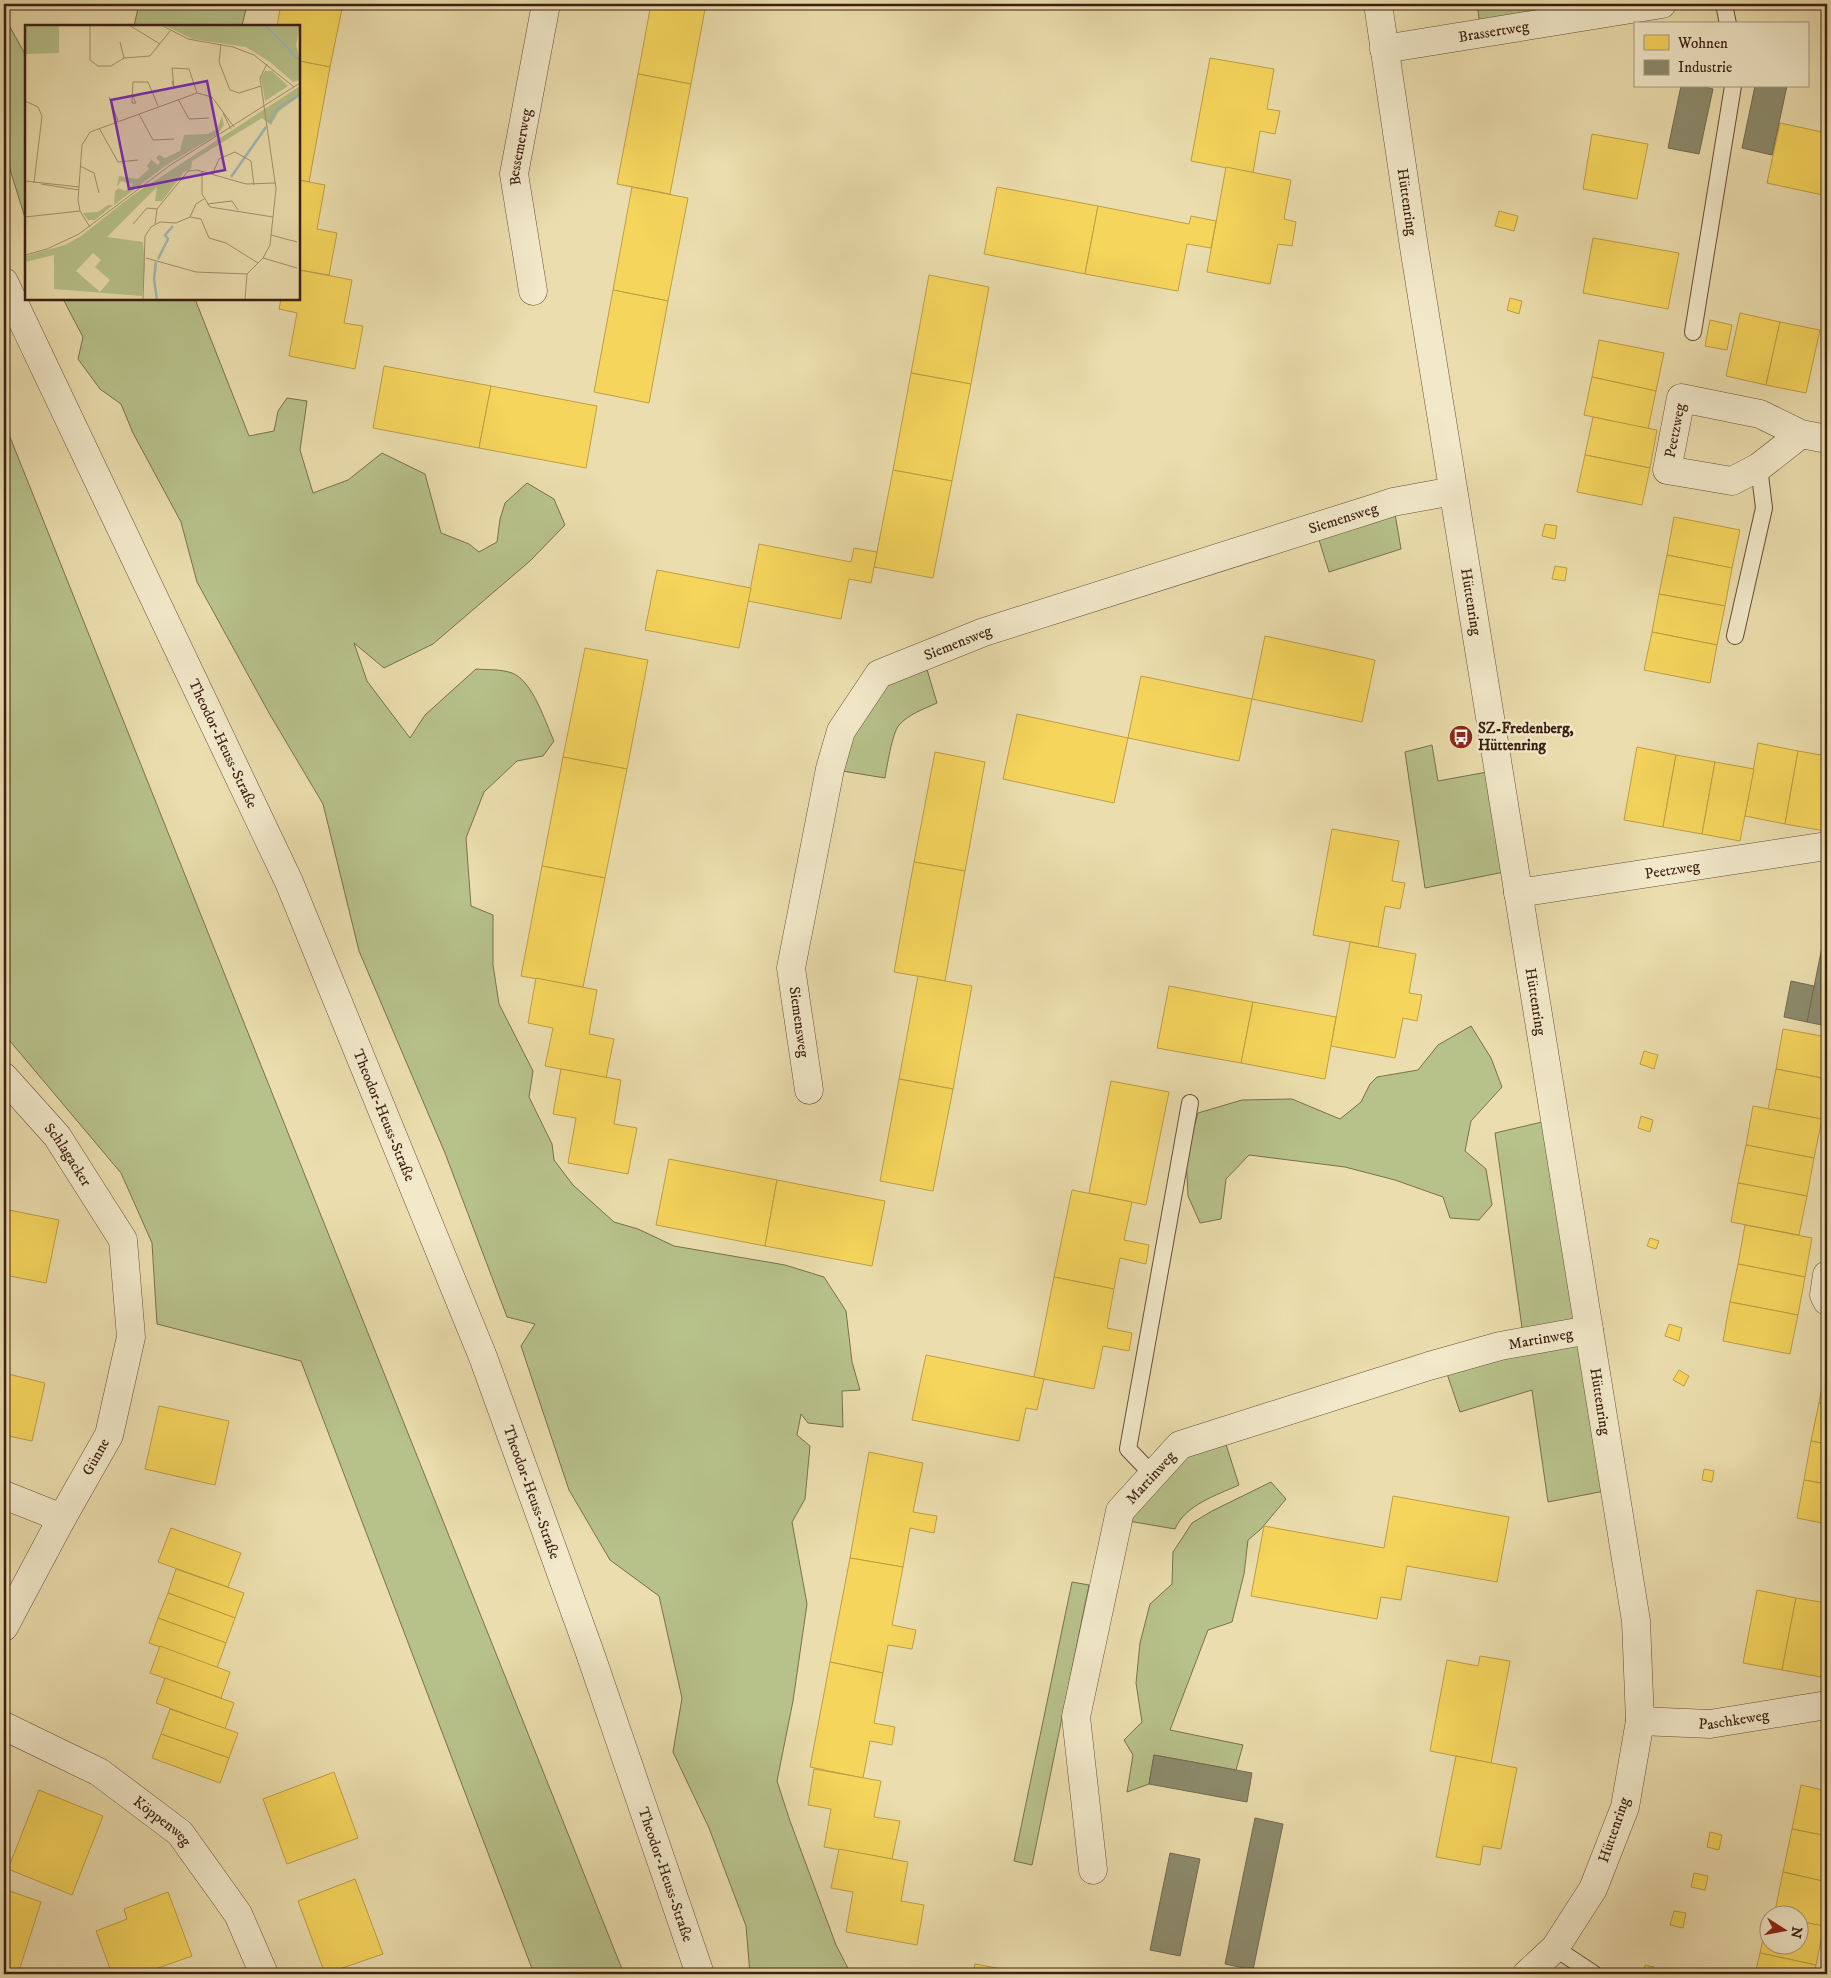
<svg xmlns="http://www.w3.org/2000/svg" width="1831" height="1978" font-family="'IM FELL DW Pica',serif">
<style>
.green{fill:#b7c18a;stroke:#79704e}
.homes{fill:#f6d55c;stroke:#be9e46}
.industry{fill:#8c8c6e;stroke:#746b52}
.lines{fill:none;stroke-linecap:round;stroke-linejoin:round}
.service-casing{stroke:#674e39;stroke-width:18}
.minor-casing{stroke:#674e39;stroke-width:29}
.tertiary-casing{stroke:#674e39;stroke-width:29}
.service{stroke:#f2e9ca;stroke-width:16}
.minor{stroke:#f2e9ca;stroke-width:28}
.tertiary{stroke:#f2e9ca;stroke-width:28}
.labels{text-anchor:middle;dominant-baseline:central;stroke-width:5;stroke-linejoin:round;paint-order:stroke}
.street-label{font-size:15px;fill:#3b1e12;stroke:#f2e9ca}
.poi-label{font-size:15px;font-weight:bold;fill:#3b1e12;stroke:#f2e9ca;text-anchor:start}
.inset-river{fill:none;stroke:#9db9b5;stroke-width:2.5}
.inset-road{fill:none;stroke:#a5916f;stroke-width:1}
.view{fill:#7b2cbf;fill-opacity:0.15;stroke:#7b2cbf;stroke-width:2.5}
.inset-edge{fill:none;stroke:#3b1e12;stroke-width:2.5}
</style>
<rect width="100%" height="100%" fill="#ebddad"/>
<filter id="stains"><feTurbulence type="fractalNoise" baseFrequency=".004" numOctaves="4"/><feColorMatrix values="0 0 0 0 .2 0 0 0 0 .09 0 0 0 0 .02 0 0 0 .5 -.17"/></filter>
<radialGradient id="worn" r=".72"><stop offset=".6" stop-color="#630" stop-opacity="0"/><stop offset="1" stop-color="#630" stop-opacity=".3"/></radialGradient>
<g class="green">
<polygon points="139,4 247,4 242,26 134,26"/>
<polygon points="1477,4 1662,4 1481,33"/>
<polygon points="4,16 26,56 26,221 4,150"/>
<path d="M 63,299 L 195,299 L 249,436 L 274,431 L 278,411 L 287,398 L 307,401 L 300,450 L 313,493 L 348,480 L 382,453 L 425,474 L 441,533 L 469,544 L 479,552 L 497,542 L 500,519 L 505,503 L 527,483 L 554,499 L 565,525 L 530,561 L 433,644 L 384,668 L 354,643 L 367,681 L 410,738 L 425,715 L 476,669 C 487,670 501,669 512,673 C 533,681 545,722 554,741 L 543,756 L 517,761 L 484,792 L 466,838 L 471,906 L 493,915 L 493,965 L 499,1004 L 533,1071 L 529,1097 L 552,1144 L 554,1160 L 573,1185 L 614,1222 L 638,1229 L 674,1246 L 785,1265 L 824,1277 L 846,1311 L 852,1362 L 860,1390 L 842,1391 L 843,1427 L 808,1423 L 801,1414 L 797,1435 L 810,1446 L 805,1499 L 792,1522 L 807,1604 L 793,1701 L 777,1781 L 790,1821 L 836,1945 L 851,1974 L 750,1974 L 746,1926 L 709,1828 L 673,1752 L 682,1698 L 659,1596 L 610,1560 L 569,1490 L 521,1346 L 535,1324 L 507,1317 L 445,1153 L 359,951 L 323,804 L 269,713 L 197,582 L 181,522 L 133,433 L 121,404 L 100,389 L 78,359 L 83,337 Z"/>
<polygon points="4,422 624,1974 534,1974 301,1361 157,1324 152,1243 121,1173 4,1034"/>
<polygon points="1393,502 1401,549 1329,572 1315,527"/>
<path d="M 923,656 L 937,703 C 924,709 909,714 899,725 C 892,734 887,766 885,778 L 830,769 L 879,674 Z"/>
<polygon points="1432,745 1438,781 1498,770 1514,870 1425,888 1405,752"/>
<polygon points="1471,1026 1491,1058 1502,1087 1471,1121 1465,1151 1486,1169 1492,1205 1479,1220 1450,1218 1443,1197 1395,1180 1345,1167 1249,1155 1226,1179 1221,1219 1200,1223 1188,1196 1186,1155 1198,1113 1242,1100 1292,1099 1340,1119 1361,1102 1370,1084 1377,1077 1418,1070 1438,1045"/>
<polygon points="1555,1119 1615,1489 1548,1502 1532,1390 1460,1412 1443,1362 1524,1342 1495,1133"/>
<path d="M 1222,1432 L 1239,1485 C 1217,1495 1185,1505 1175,1529 L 1117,1519 L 1153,1475 Z"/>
<polygon points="1271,1482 1286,1499 1261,1529 1248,1540 1244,1574 1232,1622 1208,1630 1170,1730 1243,1745 1236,1770 1154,1755 1149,1784 1127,1792 1133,1755 1124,1740 1142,1722 1136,1683 1140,1643 1150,1604 1172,1584 1173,1552 1192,1523 1212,1511"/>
<polygon points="1072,1582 1089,1585 1032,1865 1014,1861"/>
</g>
<g class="homes">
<polygon points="281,4 343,4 330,67 299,61 299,26 277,26"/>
<polygon points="651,4 706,4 691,84 638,74"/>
<polygon points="1210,58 1274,69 1267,109 1280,111 1275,134 1260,131 1253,173 1191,161"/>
<polygon points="299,61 330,67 309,182 299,180"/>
<polygon points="638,74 691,84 670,194 617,184"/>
<polygon points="1780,123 1827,133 1827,196 1767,183"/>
<polygon points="1592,134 1648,144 1637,199 1583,189"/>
<polygon points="1226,167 1291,180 1284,219 1296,222 1292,246 1278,244 1270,284 1207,272"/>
<polygon points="299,180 325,185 317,229 337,233 329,275 299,270"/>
<polygon points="632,187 688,198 668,301 613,290"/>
<polygon points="997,187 1098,206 1085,274 984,254"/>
<polygon points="1098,206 1189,224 1191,216 1216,221 1211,248 1187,244 1178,291 1085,274"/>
<polygon points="1499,211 1518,216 1514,231 1495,226"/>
<polygon points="1593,238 1679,253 1668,309 1583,293"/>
<polygon points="299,270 352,280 344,323 363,326 355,369 289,356 297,313 279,309 281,299 299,299"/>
<polygon points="929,275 989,287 971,384 911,373"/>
<polygon points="613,290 668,301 649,403 594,392"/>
<polygon points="1510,298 1522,301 1519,314 1507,310"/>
<polygon points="1740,313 1780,322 1766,385 1726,376"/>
<polygon points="1710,320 1732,325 1727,350 1705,346"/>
<polygon points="1780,322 1820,330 1806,393 1766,385"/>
<polygon points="1599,340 1664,353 1656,391 1592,377"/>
<polygon points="384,366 491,386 479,448 373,428"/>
<polygon points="911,373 971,384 952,481 893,470"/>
<polygon points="1592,377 1656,391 1648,429 1584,415"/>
<polygon points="491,386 597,406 586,468 479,448"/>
<polygon points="1593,417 1657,430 1650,468 1585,455"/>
<polygon points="1585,455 1650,468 1642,505 1577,492"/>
<polygon points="893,470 952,481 933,578 874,567"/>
<polygon points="1674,517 1740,530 1732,568 1667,555"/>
<polygon points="1545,524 1557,526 1555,539 1542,536"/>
<polygon points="759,544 851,562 854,548 877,552 871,583 849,579 841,619 748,601"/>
<polygon points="1667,555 1732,568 1725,606 1659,594"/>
<polygon points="1555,566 1567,568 1565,581 1552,579"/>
<polygon points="657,570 751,588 739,648 645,630"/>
<polygon points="1659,594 1725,606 1717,645 1652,632"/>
<polygon points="1652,632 1717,645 1710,683 1644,670"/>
<polygon points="1265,636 1375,660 1362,722 1252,699"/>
<polygon points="585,648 648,660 627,769 563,757"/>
<polygon points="1141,676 1252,699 1239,761 1128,738"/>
<polygon points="1017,714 1128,738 1114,803 1003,779"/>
<polygon points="1758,743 1798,751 1785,824 1745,816"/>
<polygon points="1637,747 1676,755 1663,827 1624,820"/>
<polygon points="1798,751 1827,756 1827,822 1825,831 1785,824"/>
<polygon points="935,752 985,762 965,871 914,862"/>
<polygon points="1676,755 1715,762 1702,834 1663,827"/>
<polygon points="563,757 627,769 605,878 542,866"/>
<polygon points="1715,762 1754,769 1740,841 1702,834"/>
<polygon points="1332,829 1399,841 1392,881 1405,883 1400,909 1385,906 1378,947 1313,935"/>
<polygon points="914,862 965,871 945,981 894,972"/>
<polygon points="542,866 605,878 583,987 521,976"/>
<polygon points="1350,942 1416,954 1409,993 1422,995 1417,1021 1403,1018 1395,1058 1331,1046"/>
<polygon points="918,976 972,986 953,1089 899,1079"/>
<polygon points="536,978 597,990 589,1034 614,1039 606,1078 545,1066 553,1028 528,1023"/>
<polygon points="1169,986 1253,1002 1241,1063 1157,1048"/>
<polygon points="1253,1002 1336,1017 1325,1079 1241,1063"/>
<polygon points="1783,1029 1827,1037 1827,1079 1776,1069"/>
<polygon points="1644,1051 1658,1055 1654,1069 1640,1064"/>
<polygon points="561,1069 621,1080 614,1124 637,1128 628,1174 568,1163 576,1118 553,1114"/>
<polygon points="1776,1069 1827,1079 1827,1120 1768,1109"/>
<polygon points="899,1079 953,1089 933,1191 880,1181"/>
<polygon points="1111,1081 1169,1092 1146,1205 1089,1193"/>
<polygon points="1753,1106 1822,1119 1814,1158 1746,1145"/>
<polygon points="1641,1116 1653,1120 1650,1132 1638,1128"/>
<polygon points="1746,1145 1814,1158 1807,1196 1738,1183"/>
<polygon points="669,1159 777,1180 765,1246 656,1225"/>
<polygon points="777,1180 885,1201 872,1266 765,1246"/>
<polygon points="1738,1183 1807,1196 1799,1235 1731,1222"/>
<polygon points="1072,1190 1132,1202 1124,1240 1149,1245 1146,1264 1120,1258 1114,1289 1054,1277"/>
<polygon points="4,1209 59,1220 46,1283 4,1275"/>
<polygon points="1745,1225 1812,1238 1805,1277 1738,1264"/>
<polygon points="1650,1238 1659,1241 1656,1249 1647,1246"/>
<polygon points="1738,1264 1805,1277 1798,1315 1730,1302"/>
<polygon points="1054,1277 1114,1289 1107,1328 1132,1333 1129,1351 1103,1346 1094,1389 1034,1377"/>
<polygon points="1730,1302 1798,1315 1790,1354 1723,1341"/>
<polygon points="1669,1324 1682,1328 1679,1341 1665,1336"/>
<polygon points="926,1355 1044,1379 1037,1410 1026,1408 1019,1441 912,1420"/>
<polygon points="1826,1365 1827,1365 1827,1405 1819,1403"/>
<polygon points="1679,1370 1689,1376 1684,1386 1673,1380"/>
<polygon points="4,1373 45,1383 32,1441 4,1435"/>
<polygon points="1819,1403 1827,1405 1827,1444 1811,1441"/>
<polygon points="159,1406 229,1421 215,1485 145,1469"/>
<polygon points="1811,1441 1827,1444 1827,1484 1804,1480"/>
<polygon points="869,1452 923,1463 913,1512 937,1516 934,1533 910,1528 903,1567 850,1558"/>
<polygon points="1704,1469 1714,1471 1712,1482 1702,1480"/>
<polygon points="1804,1480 1827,1484 1827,1524 1797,1518"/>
<polygon points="1393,1496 1509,1517 1497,1582 1407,1566 1401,1600 1381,1597 1377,1619 1251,1596 1264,1526 1384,1548"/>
<polygon points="171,1528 241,1553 228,1587 158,1562"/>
<polygon points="850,1558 903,1567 892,1625 916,1630 912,1649 888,1645 883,1673 830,1662"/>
<polygon points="176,1569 244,1593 235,1618 168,1593"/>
<polygon points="1757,1590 1796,1598 1782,1670 1743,1663"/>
<polygon points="168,1593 235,1618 226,1643 158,1618"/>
<polygon points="1796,1598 1827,1603 1827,1641 1821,1677 1782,1670"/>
<polygon points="158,1618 226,1643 217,1668 149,1643"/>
<polygon points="1827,1641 1827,1678 1821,1677"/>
<polygon points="160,1646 230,1672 221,1698 150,1673"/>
<polygon points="1480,1656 1510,1661 1491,1763 1430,1751 1447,1660 1478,1666"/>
<polygon points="830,1662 883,1673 874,1723 895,1727 892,1745 870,1741 863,1778 810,1767"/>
<polygon points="165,1678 234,1703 225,1729 156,1703"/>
<polygon points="170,1709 238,1733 229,1758 161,1734"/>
<polygon points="161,1734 229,1758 220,1783 152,1758"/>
<polygon points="1456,1756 1517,1768 1501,1849 1483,1846 1480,1865 1436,1857"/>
<polygon points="814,1769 881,1781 874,1817 900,1821 892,1859 824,1847 831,1809 808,1805"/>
<polygon points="334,1772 358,1838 287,1864 263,1799"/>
<polygon points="1801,1785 1827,1791 1827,1836 1792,1829"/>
<polygon points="39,1790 103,1816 72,1895 8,1869"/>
<polygon points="1792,1829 1827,1836 1827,1882 1783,1872"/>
<polygon points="1710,1832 1722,1835 1719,1850 1707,1847"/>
<polygon points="839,1849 908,1862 901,1901 924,1905 917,1945 846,1932 853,1892 831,1888"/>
<polygon points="1783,1872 1827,1882 1827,1927 1798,1921 1798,1916 1774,1916"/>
<polygon points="1694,1873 1708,1876 1705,1890 1691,1887"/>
<polygon points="355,1879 383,1954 325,1974 298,1901"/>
<polygon points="4,1889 41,1902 18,1974 4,1972"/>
<polygon points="168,1892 192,1956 141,1974 112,1974 96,1931 127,1919 124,1909"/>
<polygon points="1674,1911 1686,1913 1683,1928 1670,1925"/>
<polygon points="1768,1915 1773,1916 1768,1916 1768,1946 1798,1946 1798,1921 1824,1926 1816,1965 1760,1953"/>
<polygon points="1760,1953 1816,1965 1814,1974 1755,1974"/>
<polygon points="975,1964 1029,1974 973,1974"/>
<polygon points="1645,1965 1654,1967 1652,1974 1643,1974"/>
</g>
<g class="industry">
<polygon points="1681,86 1701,86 1713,89 1699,154 1668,148"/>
<polygon points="1755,86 1787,86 1772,155 1742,148"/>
<polygon points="1826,927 1827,927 1827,1026 1807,1022"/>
<polygon points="1791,981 1814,986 1807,1022 1784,1017"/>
<polygon points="1154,1755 1252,1773 1247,1802 1149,1784"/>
<polygon points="1255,1818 1283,1824 1253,1970 1225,1964"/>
<polygon points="1170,1853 1200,1859 1180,1956 1150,1950"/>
</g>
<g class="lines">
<g class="service-casing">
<g id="service">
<polyline points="1724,4 1728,24"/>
<polyline points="1693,332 1733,86"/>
<polyline points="1735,636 1764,508 1759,467"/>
<polyline points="1153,1475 1128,1449 1190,1103"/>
<polyline points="1555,1948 1594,1974"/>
</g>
</g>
<g class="minor-casing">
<g id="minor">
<path id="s1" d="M 1378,4 L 1414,247 L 1636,1621 L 1640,1721 L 1625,1807 L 1593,1889 L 1555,1948 L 1527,1974"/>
<path id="s2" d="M 1384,49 L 1662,4"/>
<path id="s3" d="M 533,291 L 514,174 L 546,4"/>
<path id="s4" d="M 1801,434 L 1759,467 L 1732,481 L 1667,470 L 1681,398 L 1760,414 L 1801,434 L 1827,439"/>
<path id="s5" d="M 1518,893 L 1827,846"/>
<path id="s6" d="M 4,1077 L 57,1136 L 123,1240 L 131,1337 L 109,1435 L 62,1518 L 4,1627"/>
<path id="s7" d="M 809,1090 L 791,968 L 830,769 L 841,731 L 879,674 L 984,632 L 1375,508 L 1393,502 L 1453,491"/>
<polyline points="1827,1275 1824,1295 1827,1301"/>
<polyline points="4,1495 62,1518"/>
<path id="s8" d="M 1640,1721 L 1710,1724 L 1827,1705"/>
<path id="s9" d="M 4,1726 L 99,1772 L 180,1833 L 238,1914 L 264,1974"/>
<path id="s10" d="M 1093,1870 L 1076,1717 L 1120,1511 L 1180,1445 L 1429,1366 L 1500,1346 L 1589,1330"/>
</g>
</g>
<g class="tertiary-casing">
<g id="tertiary">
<path id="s11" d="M 4,282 L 289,882 L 483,1357 L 590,1653 L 700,1974"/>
</g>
</g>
<use href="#service" class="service"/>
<use href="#minor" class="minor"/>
<use href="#tertiary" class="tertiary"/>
</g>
<defs>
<g id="bus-disc" transform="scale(1.25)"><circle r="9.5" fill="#8f2418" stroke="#f2e9ca"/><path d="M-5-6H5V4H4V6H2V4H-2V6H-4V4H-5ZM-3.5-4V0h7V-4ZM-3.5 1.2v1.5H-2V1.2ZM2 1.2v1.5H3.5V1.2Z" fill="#fff"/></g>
</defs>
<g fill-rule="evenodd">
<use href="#bus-disc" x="1461" y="737"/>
</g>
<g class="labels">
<g class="street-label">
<text stroke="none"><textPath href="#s2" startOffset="111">Brassertweg</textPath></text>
<text stroke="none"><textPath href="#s3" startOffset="146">Bessemerweg</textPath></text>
<text stroke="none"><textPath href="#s1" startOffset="200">Hüttenring</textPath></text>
<text stroke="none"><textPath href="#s4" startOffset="190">Peetzweg</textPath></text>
<text stroke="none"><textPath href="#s7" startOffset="924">Siemensweg</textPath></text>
<text stroke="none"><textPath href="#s1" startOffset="605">Hüttenring</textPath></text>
<text stroke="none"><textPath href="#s7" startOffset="519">Siemensweg</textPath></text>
<text stroke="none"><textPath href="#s11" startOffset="511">Theodor-Heuss-Straße</textPath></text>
<text stroke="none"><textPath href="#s5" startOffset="156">Peetzweg</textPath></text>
<text stroke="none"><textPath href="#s1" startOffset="1010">Hüttenring</textPath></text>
<text transform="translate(799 1022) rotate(82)">Siemensweg</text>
<text stroke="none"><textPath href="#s11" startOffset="916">Theodor-Heuss-Straße</textPath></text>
<text stroke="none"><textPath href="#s6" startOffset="101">Schlagacker</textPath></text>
<text stroke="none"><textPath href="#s10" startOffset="830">Martinweg</textPath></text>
<text stroke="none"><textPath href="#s1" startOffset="1415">Hüttenring</textPath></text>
<text transform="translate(96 1457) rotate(-61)">Günne</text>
<text stroke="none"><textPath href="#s10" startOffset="410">Martinweg</textPath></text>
<text stroke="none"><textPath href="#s11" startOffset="1321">Theodor-Heuss-Straße</textPath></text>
<text stroke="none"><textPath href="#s8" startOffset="94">Paschkeweg</textPath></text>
<text stroke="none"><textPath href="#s9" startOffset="186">Köppenweg</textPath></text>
<text transform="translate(1614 1830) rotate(-71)">Hüttenring</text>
<text stroke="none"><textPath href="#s11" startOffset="1726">Theodor-Heuss-Straße</textPath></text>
</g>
<g class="poi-label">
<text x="1478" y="728">SZ-Fredenberg,<tspan x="1478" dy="17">Hüttenring</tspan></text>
</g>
</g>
<g transform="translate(25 25)">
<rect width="275" height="275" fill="#ebddad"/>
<path d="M 0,0 L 34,0 L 34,28 L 0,29 ZM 139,0 L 240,0 L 275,37 L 275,55 L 268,57 L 245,37 L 221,22 L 167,14 ZM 243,0 L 275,0 L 271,20 L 275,35 ZM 240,46 L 247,46 L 263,61 L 240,76 L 236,52 ZM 275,61 L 275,71 L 254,86 L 246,100 L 237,93 L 167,136 L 166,144 L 159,147 L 137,176 L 130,176 L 132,162 L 82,212 L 118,217 L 120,243 L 117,271 L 29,264 L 29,230 L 0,237 L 0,231 L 40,220 L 56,211 L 108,170 ZM 68,228 L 76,235 L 70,242 L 85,255 L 75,267 L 51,246 ZM 197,91 L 199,100 L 193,109 L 140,141 L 89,180 L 90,166 L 94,163 L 100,166 L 108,159 L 96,156 L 92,162 L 94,151 L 113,154 L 124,144 L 122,141 L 126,135 L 123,132 L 133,140 L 135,137 L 131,133 L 134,130 L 140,133 L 155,126 L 159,110 L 183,109 L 192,104 ZM 83,180 L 88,180 L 70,195 L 63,195 L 58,188 L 73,187 Z" fill="#b7c18a" fill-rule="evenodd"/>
<path class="inset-river" d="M 161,0 L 180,0M 241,0 L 275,36M 244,98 L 251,85 L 275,69M 206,152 L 241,102M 133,234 L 143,214 L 140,210 L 148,201M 131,237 L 129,254 L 132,275"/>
<path class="inset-road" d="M 65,0 L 65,35 L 73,41 L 86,41 L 99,33 L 125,31 L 145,6M 104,0 L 135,19M 136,0 L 163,14 L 208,22 L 229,30 L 269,62M 95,17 L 99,33M 196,19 L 194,37 L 205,65 L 214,68 L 236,61M 147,56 L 149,63 L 147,43 L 164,44 L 172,68M 84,72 L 93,96M 108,72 L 111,78 L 107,78 L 108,57 L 123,57 L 133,81M 153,74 L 164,94 L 184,93M 0,76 L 13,82 L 17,91 L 9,158M 198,88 L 206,104M 114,89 L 128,115 L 149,114M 74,103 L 93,137 L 113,135M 55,141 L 69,148 L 74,168M 177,146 L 177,169 L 185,182 L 248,192M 187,150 L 194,134 L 210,127 L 226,136 L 229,160M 0,156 L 54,162M 16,159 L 54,165M 182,179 L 207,176 L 213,185M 0,192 L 55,186M 165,192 L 171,179 L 179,174M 108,199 L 122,183 L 132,184M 130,199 L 132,184 L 163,146 L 172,145 L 221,159 L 251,158M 65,202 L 55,186 L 53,175 L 57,120 L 65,107 L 172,68 L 187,72 L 209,102M 246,210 L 272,217M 0,230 L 22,224 L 54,209 L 144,141 L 275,58M 121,233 L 171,247 L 222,249M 238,233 L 272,243M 118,275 L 120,211 L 126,202 L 135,197 L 151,198 L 165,192 L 176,194 L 184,213 L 201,218 L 233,238M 220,275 L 222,249 L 238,233 L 245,220 L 251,164 L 235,53 L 242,39"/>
<path class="view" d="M 182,56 L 200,145 L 104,164 L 86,75 Z"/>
<rect width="275" height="275" class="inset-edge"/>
</g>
<rect width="1831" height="1978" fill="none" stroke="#ebddad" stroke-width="20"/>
<rect x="5" y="5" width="1821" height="1968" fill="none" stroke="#3b1e12" stroke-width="2.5"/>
<rect x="10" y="10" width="1811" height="1958" fill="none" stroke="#3b1e12"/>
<rect x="1634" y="22" width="175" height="65" fill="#f2e9ca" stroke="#a99880"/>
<rect x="1644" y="35" width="25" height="15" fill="#f6d55c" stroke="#a99880"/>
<text x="1678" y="48" font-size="15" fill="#3b1e12">Wohnen</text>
<rect x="1644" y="60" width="25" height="15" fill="#8c8c6e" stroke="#a99880"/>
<text x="1678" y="72" font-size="15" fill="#3b1e12">Industrie</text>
<g transform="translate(1784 1930) rotate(101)"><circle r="24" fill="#f2e9ca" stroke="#a99880"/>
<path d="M0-4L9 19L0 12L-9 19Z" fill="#8f2418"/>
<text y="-8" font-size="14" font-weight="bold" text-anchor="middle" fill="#3b1e12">N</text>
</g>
<rect width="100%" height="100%" filter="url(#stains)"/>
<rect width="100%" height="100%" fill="url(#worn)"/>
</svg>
